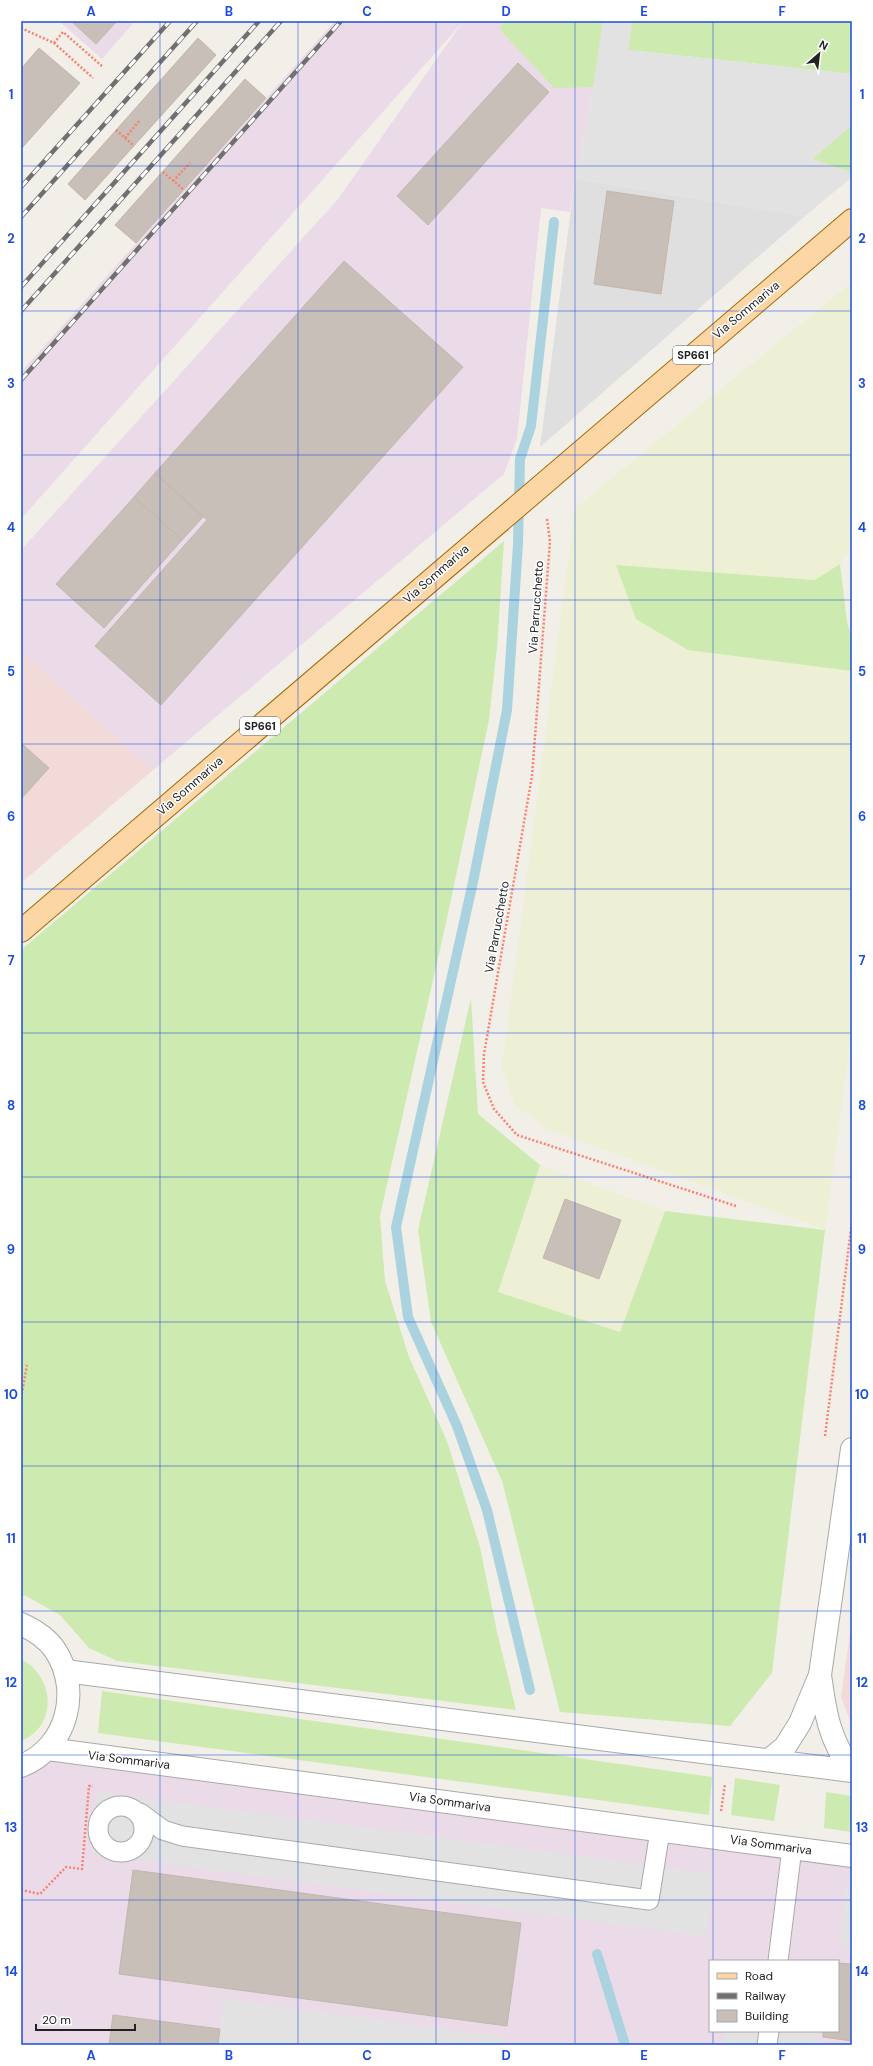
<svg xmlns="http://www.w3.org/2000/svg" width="873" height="2066" font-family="'DM Sans',sans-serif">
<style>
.residential{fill:#e0dfdf}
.commercial{fill:#f2dad9}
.industrial{fill:#ebdbe8;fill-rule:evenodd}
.farmland{fill:#eef0d5}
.grass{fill:#cdebb0}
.parking{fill:#e2e2e2}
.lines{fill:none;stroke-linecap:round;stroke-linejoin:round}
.stream{stroke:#aad3df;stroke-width:10}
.building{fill:#c7bfb8;stroke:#c4b6ab}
.service-casing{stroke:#a9a9a9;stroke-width:21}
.minor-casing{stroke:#a9a9a9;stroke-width:24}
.primary-casing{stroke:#a06b00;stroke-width:24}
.path{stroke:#fa8072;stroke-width:2.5;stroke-dasharray:2 2;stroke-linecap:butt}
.service{stroke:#fff;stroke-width:19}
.minor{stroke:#fff;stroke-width:22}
.primary{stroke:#fcd6a4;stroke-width:22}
.rail-casing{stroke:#707070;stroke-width:4.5}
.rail{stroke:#fff;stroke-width:3;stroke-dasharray:9;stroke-linecap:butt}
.grid{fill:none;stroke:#1d4ed8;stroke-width:1;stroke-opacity:0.55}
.labels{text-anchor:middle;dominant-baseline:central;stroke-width:3;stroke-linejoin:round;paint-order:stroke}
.shield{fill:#fff;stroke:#646464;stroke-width:1}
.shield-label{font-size:11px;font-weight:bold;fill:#222}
.street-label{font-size:12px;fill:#222;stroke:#fff}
.neatline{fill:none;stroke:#1d4ed8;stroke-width:1.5}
.grid-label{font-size:13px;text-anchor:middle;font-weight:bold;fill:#1d4ed8}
</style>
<rect width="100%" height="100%" fill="#f2efe9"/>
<polygon class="residential" points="575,179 805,216 540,447"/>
<g class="commercial">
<polygon points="21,651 153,770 21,883"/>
<polygon points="852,1618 852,1726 841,1697"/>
</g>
<g class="industrial">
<polygon points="59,21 135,21 102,59"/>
<polygon points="335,21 603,21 600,52 575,179 570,212 541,208 517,439 504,474 153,770 21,651 21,550 338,199 462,23 21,519 21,372"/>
<path d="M 48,1749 L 852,1856 L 852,2045 L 21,2045 L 21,1766 ZM 710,1961 L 838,1961 L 838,2031 L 710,2031 Z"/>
</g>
<g class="farmland">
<polygon points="852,282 852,549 840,564 847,622 852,638 852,1030 825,1230 550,1130 515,1106 502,1068 575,508"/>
<polygon points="540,1165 665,1211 621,1332 498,1292"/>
</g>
<g class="grass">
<polygon points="505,21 603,21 593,87 554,88 499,29"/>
<polygon points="632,21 852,21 852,74 628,50"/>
<polygon points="852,125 852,173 812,159"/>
<polygon points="504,541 497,648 489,720 449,909 380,1216 385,1281 409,1357 447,1441 480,1547 497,1632 516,1710 117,1661 89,1648 60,1615 26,1596 21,1596 21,950"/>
<polygon points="840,564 847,622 852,638 852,671 688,650 636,619 616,565 815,580"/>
<polygon points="471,998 478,1114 540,1165 498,1292 620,1332 665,1211 825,1230 772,1673 730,1726 560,1712 502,1481 431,1322 418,1230"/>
<path d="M 21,1659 C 55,1677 58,1726 21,1741 Z"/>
<polygon points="102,1691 712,1777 709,1815 98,1733"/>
<polygon points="735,1778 780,1785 774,1821 731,1815"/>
<polygon points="826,1792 852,1796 852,1832 824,1828"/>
</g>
<g class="parking">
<polygon points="603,21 632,21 628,50 852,74 852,125 812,159 852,173 852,177 805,216 575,179 593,87"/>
<polygon points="96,1792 714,1874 706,1936 92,1854"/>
<polygon points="847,1878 852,1879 852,1947 839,1946"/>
<polygon points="224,1999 504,2037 503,2045 218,2045"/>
<polygon points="724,2031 819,2031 818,2045 723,2045"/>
</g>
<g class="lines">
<g class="stream">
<polyline points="530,1690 487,1510 457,1426 408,1317 396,1227 473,882 507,710 518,544 520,459 531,426 554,222"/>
<polyline points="597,1954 625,2045"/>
</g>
</g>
<g class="building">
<polygon points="71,21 117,21 96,44"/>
<polygon points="198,38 216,55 85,200 68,184"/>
<polygon points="39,48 80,83 21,149 21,69"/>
<polygon points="518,63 549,92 428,225 397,196"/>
<polygon points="245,79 266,98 136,243 115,225"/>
<polygon points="607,191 674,201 661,294 594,284"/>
<polygon points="344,261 463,367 161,705 95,646 207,520 155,473"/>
<polygon points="155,473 203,517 182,540 134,497"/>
<polygon points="134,497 182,540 104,628 56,584"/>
<polygon points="21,743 49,768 21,799"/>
<polygon points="565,1199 621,1220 599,1279 543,1258"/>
<polygon points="133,1870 521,1923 507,2026 119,1974"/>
<polygon points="838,1963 852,1964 852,2041 823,2037 823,2031 838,2031"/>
<polygon points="113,2015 220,2029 218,2045 109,2045"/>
</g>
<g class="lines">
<g class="service-casing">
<g id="service">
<circle cx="121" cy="1829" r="23"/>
<polyline points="140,1813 163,1830 182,1836 649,1900 660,1831"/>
<polyline points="778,1961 792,1848"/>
<polyline points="767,2045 769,2031"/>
</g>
</g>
<g class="minor-casing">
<g id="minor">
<path d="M 21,1624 C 34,1630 47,1638 55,1650 C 82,1691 67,1748 21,1766"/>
<polyline points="65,1671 852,1771"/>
<path d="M 820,1675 C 825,1711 829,1740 852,1770"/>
<polyline points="48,1749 852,1856"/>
<polyline points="770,1759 785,1747 800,1723 820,1675 852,1449"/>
</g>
</g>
<g class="primary-casing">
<polyline id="primary" points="21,931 852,220"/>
</g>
<g class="path">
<polyline points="21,28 54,43 93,78"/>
<polyline points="54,43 63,32 103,67"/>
<polyline points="116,130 134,146"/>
<polyline points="125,138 140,120"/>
<polyline points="163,172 184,190"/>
<polyline points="173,181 190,163"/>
<polyline points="547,519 550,541 532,776 484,1054 483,1082 494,1109 517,1135 736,1206"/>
<polyline points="21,1398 27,1365"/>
<polyline points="825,1436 852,1221"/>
<polyline points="721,1811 725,1784"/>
<polyline points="21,1890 40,1894 66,1867 82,1869 89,1786 93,1786"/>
</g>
<use href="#service" class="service"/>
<use href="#minor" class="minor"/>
<use href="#primary" class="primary"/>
<g class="rail-casing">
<g id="rail">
<polyline points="21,187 170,21"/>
<polyline points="21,217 197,21"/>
<polyline points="21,287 259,21"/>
<polyline points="21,311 281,21"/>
<polyline points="21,380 341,21"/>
</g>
</g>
<use href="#rail" class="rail"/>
</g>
<path class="grid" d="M 160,21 L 160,2045M 298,21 L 298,2045M 436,21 L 436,2045M 575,21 L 575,2045M 713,21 L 713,1961M 21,166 L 852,166M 21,311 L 852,311M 21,455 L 852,455M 21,600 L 852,600M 21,744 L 852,744M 21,889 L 852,889M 21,1033 L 852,1033M 21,1177 L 852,1177M 21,1322 L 852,1322M 21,1466 L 852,1466M 21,1611 L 852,1611M 21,1755 L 852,1755M 21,1900 L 852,1900M 713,2031 L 713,2045"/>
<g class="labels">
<g class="shield">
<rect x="673" y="346" width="40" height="18" rx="3"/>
<rect x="240" y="717" width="40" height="18" rx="3"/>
</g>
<g class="shield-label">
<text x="693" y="355">SP661</text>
<text x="260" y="726">SP661</text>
</g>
<g class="street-label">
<text transform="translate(746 310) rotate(-40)">Via Sommariva</text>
<text transform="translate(436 574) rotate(-41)">Via Sommariva</text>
<text transform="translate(536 607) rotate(-86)">Via Parrucchetto</text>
<text transform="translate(190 786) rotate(-41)">Via Sommariva</text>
<text transform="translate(497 927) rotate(-80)">Via Parrucchetto</text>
<text transform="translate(129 1760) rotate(7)">Via Sommariva</text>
<text transform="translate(450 1802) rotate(8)">Via Sommariva</text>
<text transform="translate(771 1845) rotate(8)">Via Sommariva</text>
</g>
</g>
<rect width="873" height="2066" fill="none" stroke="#ffffff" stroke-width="44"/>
<rect x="709" y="1960" width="130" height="72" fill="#ffffff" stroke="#a7a7a7"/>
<rect x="717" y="1973" width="20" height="6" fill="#fcd6a4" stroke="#a7a7a7"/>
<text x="745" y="1980" font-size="12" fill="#222222">Road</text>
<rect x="717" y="1993" width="20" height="6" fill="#707070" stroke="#a7a7a7"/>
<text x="745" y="2000" font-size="12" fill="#222222">Railway</text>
<rect x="717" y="2010" width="20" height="12" fill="#c7bfb8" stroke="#a7a7a7"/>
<text x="745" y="2020" font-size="12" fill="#222222">Building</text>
<g transform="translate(819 54) rotate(28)" stroke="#ffffff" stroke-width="3" paint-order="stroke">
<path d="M0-3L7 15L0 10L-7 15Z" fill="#222222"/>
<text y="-6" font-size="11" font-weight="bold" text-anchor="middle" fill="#222222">N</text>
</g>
<path d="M36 2024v6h99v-6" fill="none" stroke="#222222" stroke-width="2"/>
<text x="42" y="2024" font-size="12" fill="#222222" stroke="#ffffff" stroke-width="3" paint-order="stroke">20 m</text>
<rect x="22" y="22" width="829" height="2022" class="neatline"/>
<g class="grid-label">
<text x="91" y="16">A</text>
<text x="229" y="16">B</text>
<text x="367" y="16">C</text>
<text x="506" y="16">D</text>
<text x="644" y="16">E</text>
<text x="782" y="16">F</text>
<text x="11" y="99">1</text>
<text x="862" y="99">1</text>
<text x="11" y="243">2</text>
<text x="862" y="243">2</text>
<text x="11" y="388">3</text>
<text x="862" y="388">3</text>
<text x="11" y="532">4</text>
<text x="862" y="532">4</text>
<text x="11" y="676">5</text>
<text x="862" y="676">5</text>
<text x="11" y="821">6</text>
<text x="862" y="821">6</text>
<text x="11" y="965">7</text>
<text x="862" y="965">7</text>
<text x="11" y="1110">8</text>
<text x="862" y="1110">8</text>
<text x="11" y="1254">9</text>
<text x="862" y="1254">9</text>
<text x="11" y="1399">10</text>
<text x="862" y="1399">10</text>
<text x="11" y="1543">11</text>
<text x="862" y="1543">11</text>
<text x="11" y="1687">12</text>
<text x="862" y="1687">12</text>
<text x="11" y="1832">13</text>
<text x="862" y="1832">13</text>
<text x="11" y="1976">14</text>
<text x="862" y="1976">14</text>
<text x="91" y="2060">A</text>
<text x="229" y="2060">B</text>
<text x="367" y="2060">C</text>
<text x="506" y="2060">D</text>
<text x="644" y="2060">E</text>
<text x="782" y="2060">F</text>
</g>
</svg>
